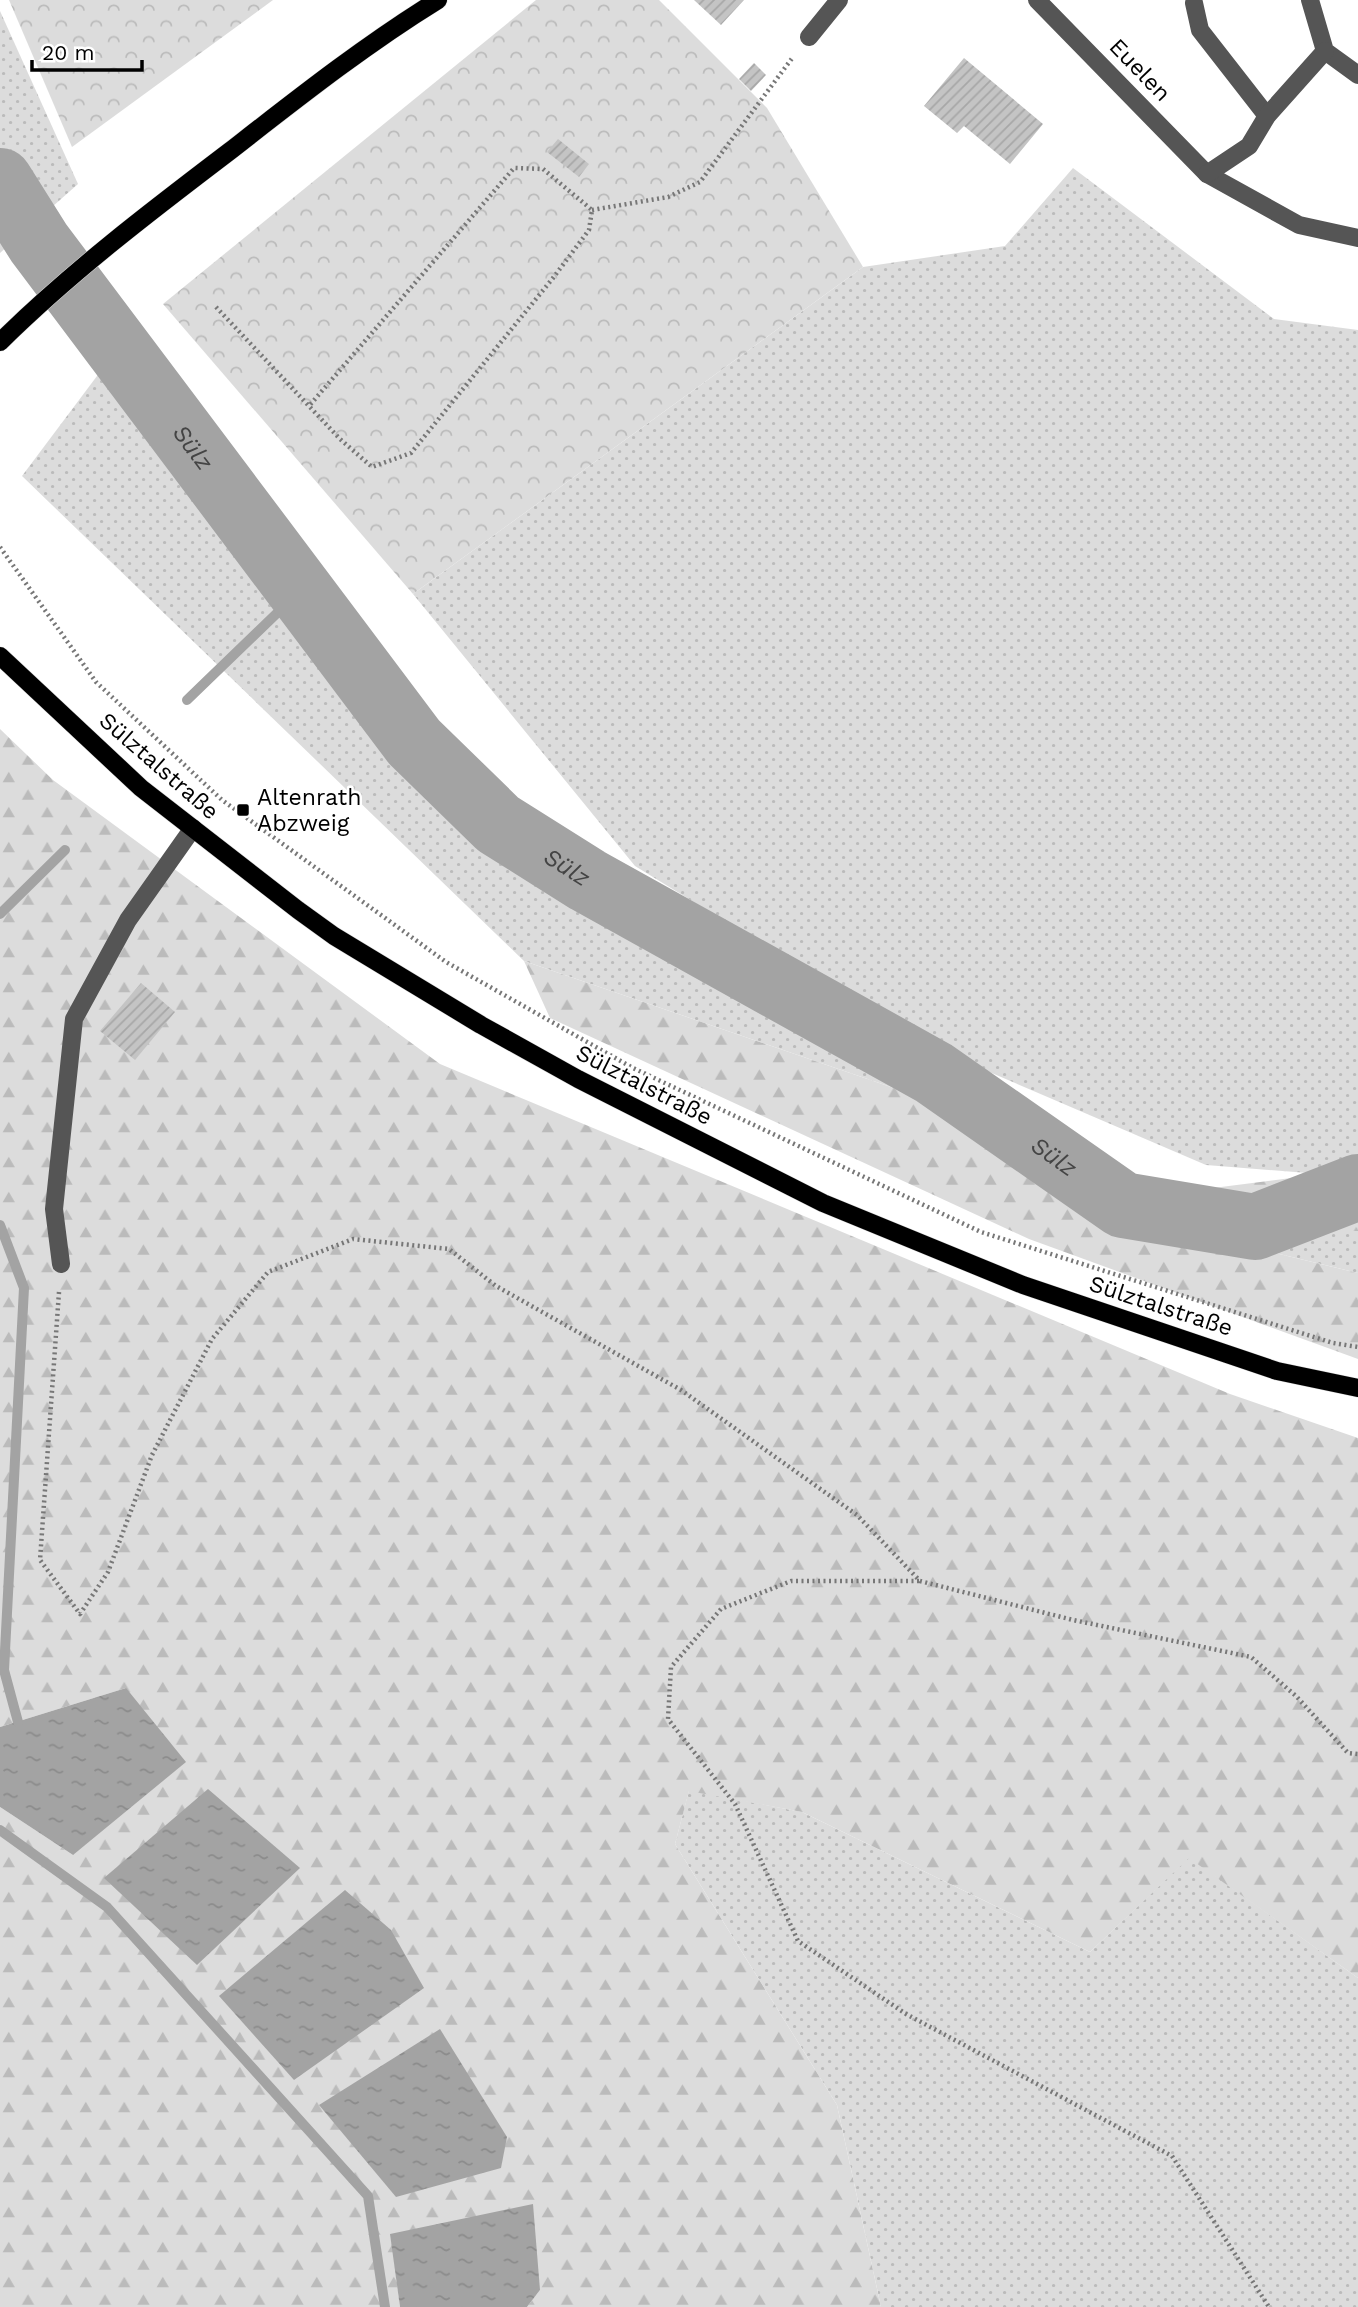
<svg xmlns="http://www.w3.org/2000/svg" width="1358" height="2307" font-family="'Work Sans',sans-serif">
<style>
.grass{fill:url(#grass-dots)}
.forest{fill:url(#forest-firs)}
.park{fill:url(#park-crowns)}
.water{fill:url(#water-ripples)}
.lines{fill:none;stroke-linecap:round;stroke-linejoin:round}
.stream{stroke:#a3a3a3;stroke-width:10}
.river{stroke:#a3a3a3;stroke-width:66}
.building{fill:url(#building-hatch)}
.major-casing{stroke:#dbdbdb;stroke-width:19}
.path{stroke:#777;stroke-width:4.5;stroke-dasharray:2 3.5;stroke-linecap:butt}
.minor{stroke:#555;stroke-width:18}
.major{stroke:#000;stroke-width:18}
.poi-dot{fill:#000;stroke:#fff;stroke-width:2.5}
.labels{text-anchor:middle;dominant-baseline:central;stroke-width:5;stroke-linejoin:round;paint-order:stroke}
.street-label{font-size:23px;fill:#000;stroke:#fff}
.poi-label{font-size:23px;fill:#000;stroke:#fff;text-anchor:start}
.water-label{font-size:24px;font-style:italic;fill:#444;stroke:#fff}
</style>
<defs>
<pattern id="grass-dots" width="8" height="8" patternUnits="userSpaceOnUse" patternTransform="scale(1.75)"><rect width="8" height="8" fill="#dcdcdc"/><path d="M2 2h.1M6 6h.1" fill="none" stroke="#bbb" stroke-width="1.8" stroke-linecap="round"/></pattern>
<pattern id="forest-firs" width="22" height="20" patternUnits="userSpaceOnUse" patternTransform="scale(1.75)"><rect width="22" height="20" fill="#dcdcdc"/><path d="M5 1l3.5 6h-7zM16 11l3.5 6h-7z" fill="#bbb"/></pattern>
<pattern id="park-crowns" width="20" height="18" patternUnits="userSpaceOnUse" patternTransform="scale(1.75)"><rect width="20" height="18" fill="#dcdcdc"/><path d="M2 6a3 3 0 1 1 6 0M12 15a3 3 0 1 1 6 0" fill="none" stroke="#bbb"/></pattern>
<pattern id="water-ripples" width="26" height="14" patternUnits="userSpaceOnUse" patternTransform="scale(1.75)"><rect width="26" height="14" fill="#a3a3a3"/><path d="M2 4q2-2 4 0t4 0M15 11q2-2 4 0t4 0" fill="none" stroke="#8b8b8b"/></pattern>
<pattern id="building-hatch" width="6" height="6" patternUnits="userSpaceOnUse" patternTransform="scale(1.75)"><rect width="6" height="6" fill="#c4c4c4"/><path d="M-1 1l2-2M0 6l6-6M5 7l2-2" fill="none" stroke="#a7a7a7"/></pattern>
</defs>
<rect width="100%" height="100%" fill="#fff"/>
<g class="grass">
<polygon points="0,11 78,184 0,253"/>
<polygon points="1073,168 1274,319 1358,330 1358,1177 1206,1165 931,1047 635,866 413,594 863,267 1005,246"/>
<polygon points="103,368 563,897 920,1097 524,961 22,476"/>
<polygon points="1184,1231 1358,1231 1358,1273"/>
<polygon points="689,1790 802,1812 1090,1952 1189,1857 1358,1978 1358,2307 881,2307 837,2105 675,1844"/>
</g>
<g class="forest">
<polygon points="0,729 53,780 440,1064 1230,1394 1358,1438 1358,1978 1189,1858 1090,1952 802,1812 689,1791 675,1844 837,2105 881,2307 527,2307 540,2290 391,2234 400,2307 0,2307 0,1807 73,1855 126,1688 0,1727"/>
<polygon points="524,961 920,1097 1174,1193 1322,1174 1358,1151 1358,1231 1188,1232 1358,1273 1358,1359 1029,1239 550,1018"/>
</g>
<g class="park">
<polygon points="9,0 273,0 72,147"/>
<polygon points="536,0 659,0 767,108 863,267 413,594 163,304"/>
</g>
<g class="water">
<polygon points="126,1688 186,1762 73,1855 0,1807 0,1727"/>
<polygon points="208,1789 300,1868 197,1965 104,1878"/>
<polygon points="345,1890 391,1930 424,1988 294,2080 219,1996"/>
<polygon points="440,2029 507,2137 501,2168 396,2197 319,2105"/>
<polygon points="533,2204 540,2290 527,2307 400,2307 390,2234"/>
</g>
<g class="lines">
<g class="stream">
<polyline points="187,700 302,589"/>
<polyline points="0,914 65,850"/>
<polyline points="0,1225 24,1288 4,1670 18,1722"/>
<polyline points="0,1830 107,1907 368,2196 385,2307"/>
</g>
<path class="river" id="s1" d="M 0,181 L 39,243 L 414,742 L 498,824 L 587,880 L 934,1073 L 1123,1205 L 1255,1227 L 1358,1187"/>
</g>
<g class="building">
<polygon points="694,0 744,0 721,25"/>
<polygon points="964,58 1043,124 1010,164 964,126 957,133 924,106"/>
<polygon points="754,63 766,75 751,91 739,79"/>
<polygon points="558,139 589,164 579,177 547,152"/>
<polygon points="141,983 175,1012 135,1060 100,1031"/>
</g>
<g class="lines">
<g class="major-casing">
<g id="major">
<path d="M 0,342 C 71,272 151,211 230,151 C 298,98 365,45 438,0"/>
<polyline points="0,656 141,788 298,910 334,936 481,1025 578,1079 823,1203 1023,1285 1277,1371 1358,1388"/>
</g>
</g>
<g class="path">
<polyline points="592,210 668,197 700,182 793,57"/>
<polyline points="216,307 340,439 372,467 411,453 553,278 589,230 592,210 543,169 514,168 309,406"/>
<polyline points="0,547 96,682 222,800 446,962 633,1068 981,1232 1333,1343 1358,1347"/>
<polyline points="59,1292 40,1560 80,1614 108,1572 152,1455 212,1339 268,1272 353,1239 449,1249 496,1286 681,1390 857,1515 920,1581 1073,1620 1251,1657 1296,1696 1348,1753 1358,1754"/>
<polyline points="919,1581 791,1581 721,1609 671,1667 668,1719 735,1804 798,1941 906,2014 1172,2156 1269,2307"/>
</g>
<g class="minor">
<polyline points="1037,0 1207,174 1299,225 1358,238"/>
<polyline points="1310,0 1325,51 1358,75"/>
<polyline points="1194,3 1200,30 1267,116"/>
<polyline points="809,37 839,0"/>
<polyline points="1207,174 1249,146 1267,116 1325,51"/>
<polyline points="61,1264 54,1209 74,1019 128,920 193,828"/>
</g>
<use href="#major" class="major"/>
</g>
<rect class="poi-dot" x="236" y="803" width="14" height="14" rx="3.5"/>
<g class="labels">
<g class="street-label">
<text transform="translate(1140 70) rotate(46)">Euelen</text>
<text transform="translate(159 766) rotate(41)">Sülztalstraße</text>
<text transform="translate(644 1085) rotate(27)">Sülztalstraße</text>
<text transform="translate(1161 1306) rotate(18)">Sülztalstraße</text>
</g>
<g class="poi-label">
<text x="257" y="797">Altenrath<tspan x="257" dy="26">Abzweig</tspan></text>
</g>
<g class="water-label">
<text stroke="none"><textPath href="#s1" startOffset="329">Sülz</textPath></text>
<text stroke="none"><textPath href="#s1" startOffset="896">Sülz</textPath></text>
<text stroke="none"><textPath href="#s1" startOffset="1463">Sülz</textPath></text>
</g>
</g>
<path d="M32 60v10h110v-10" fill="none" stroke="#000000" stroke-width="3.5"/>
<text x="42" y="60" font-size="21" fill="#000000" stroke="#ffffff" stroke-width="5" paint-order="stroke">20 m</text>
</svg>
